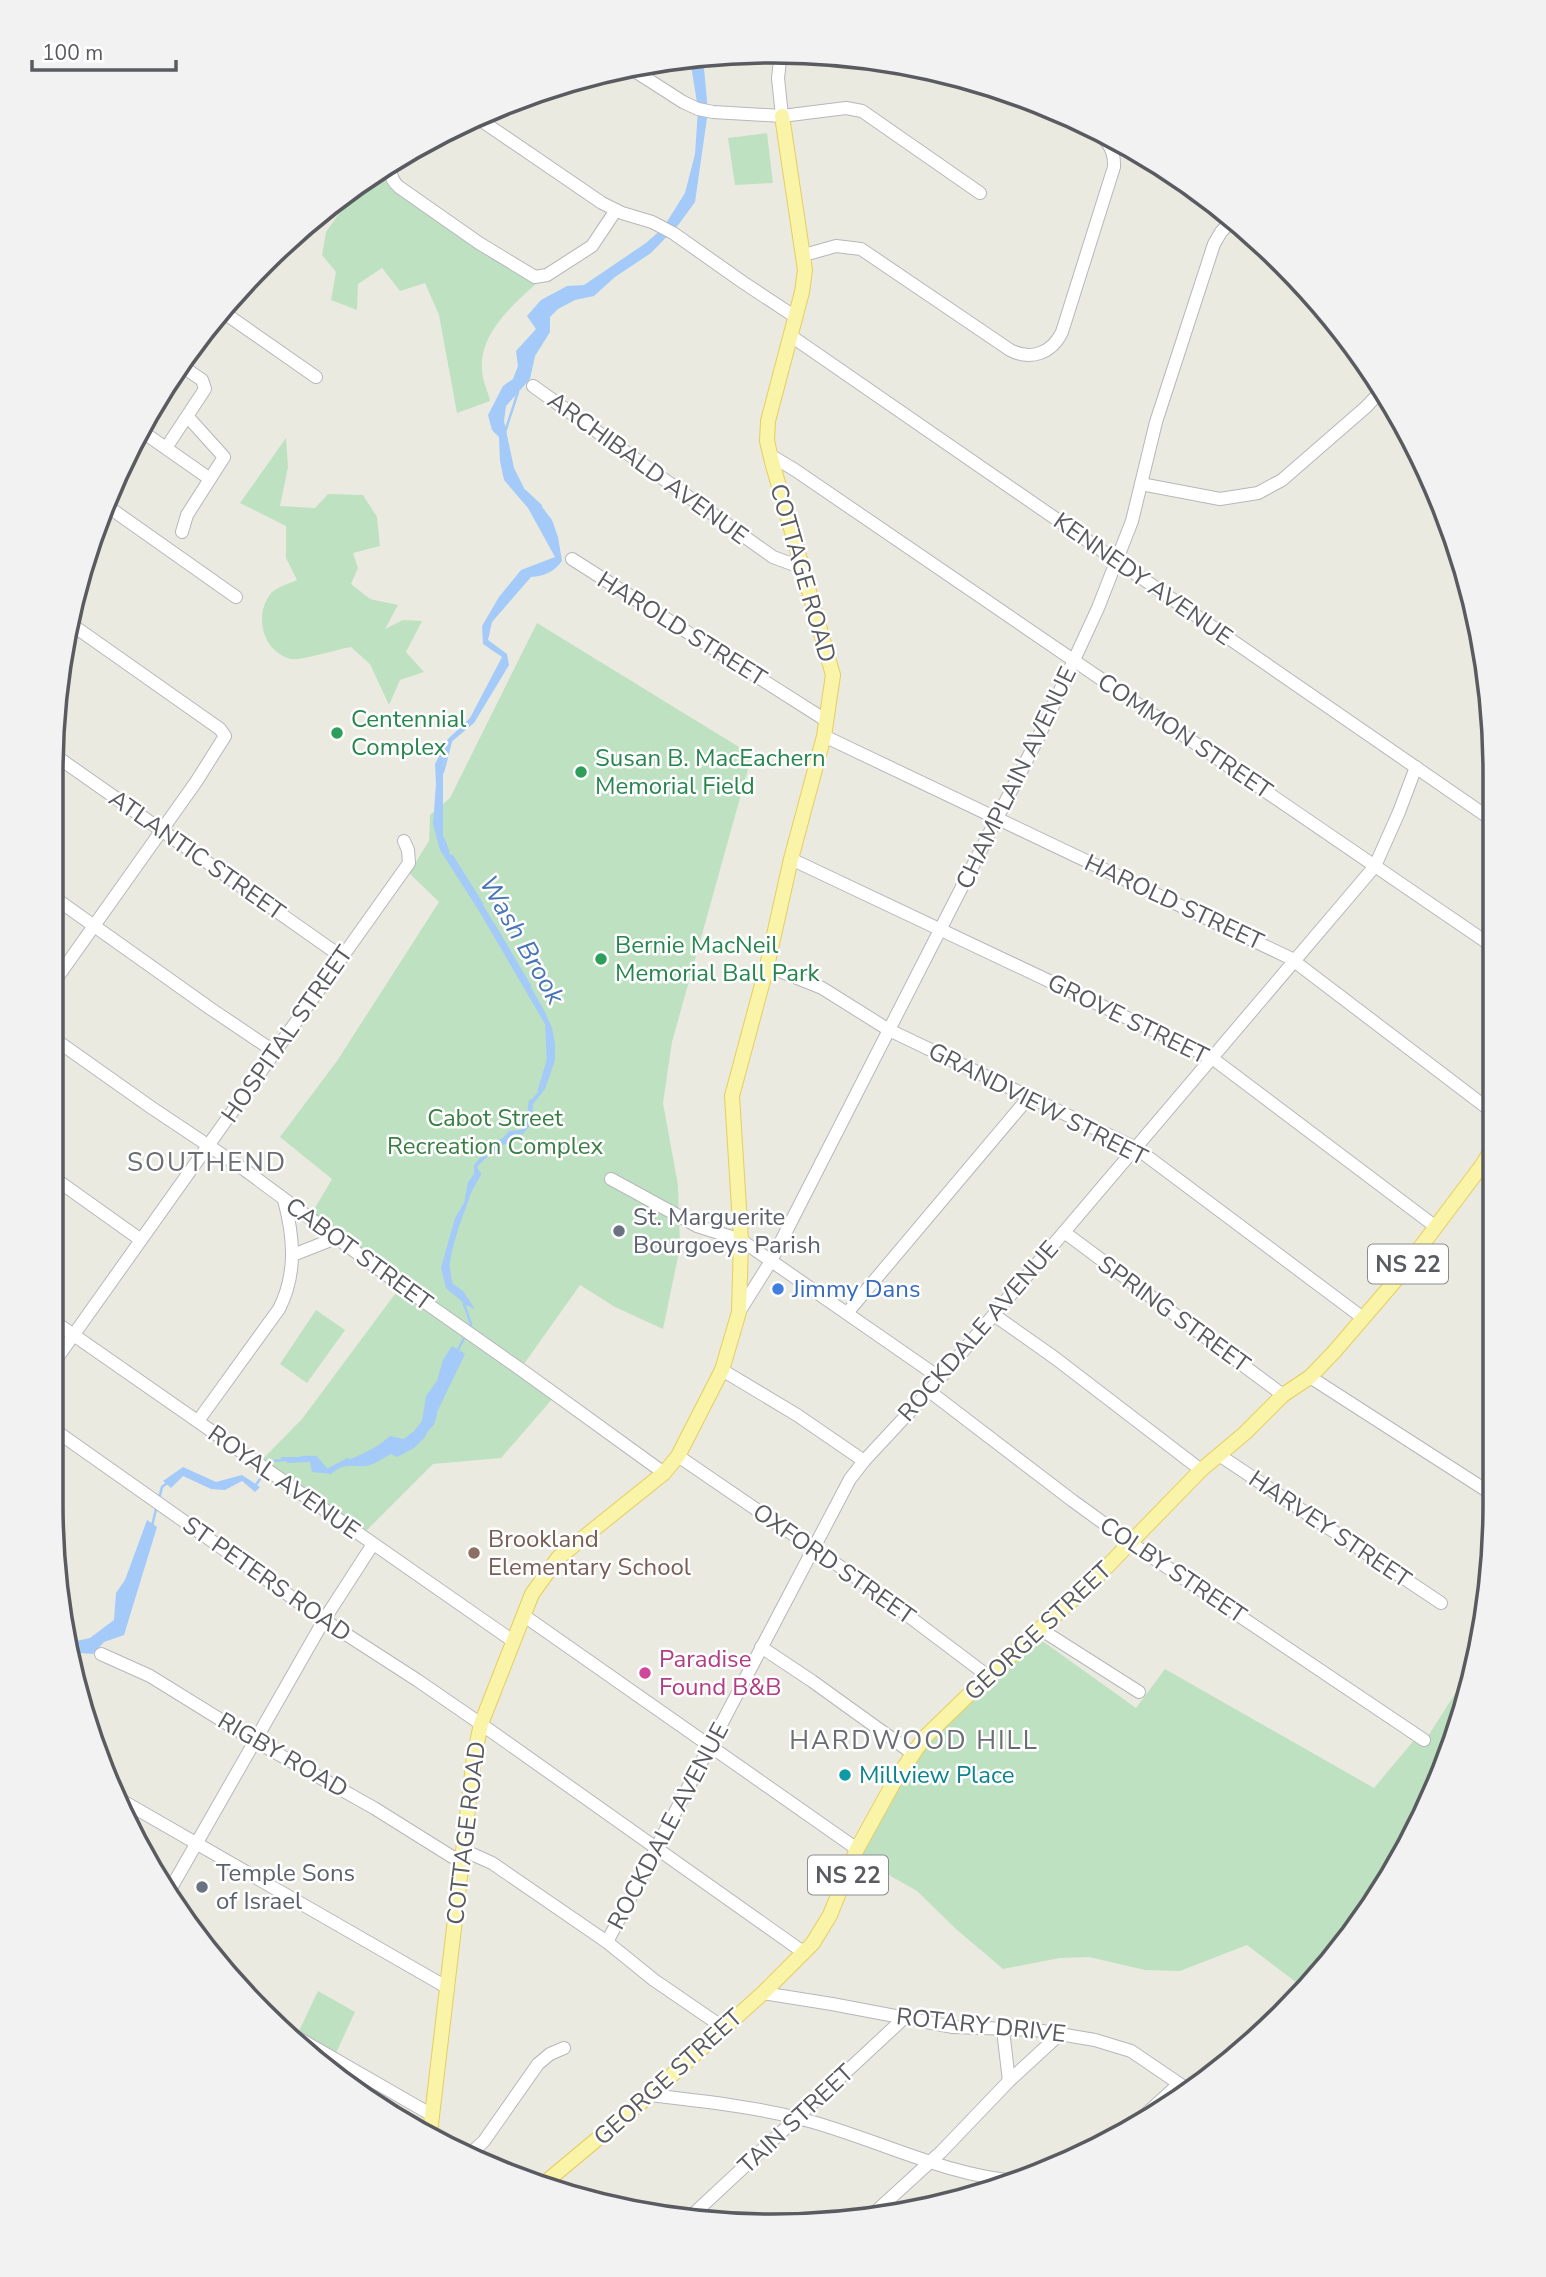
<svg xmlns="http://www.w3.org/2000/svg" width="1546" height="2277" font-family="'Nunito Sans',sans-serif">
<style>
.green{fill:#bee1c1}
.water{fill:#a3caf8}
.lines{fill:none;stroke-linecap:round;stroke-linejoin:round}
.stream{stroke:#a3caf8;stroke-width:2.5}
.minor-casing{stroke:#b6b7bc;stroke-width:14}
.major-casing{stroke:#e6ce5e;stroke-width:16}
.minor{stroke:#fff;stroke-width:12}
.major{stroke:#f9f4a8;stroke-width:14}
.leisure-dot{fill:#2e9e5b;stroke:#fff;stroke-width:2.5}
.worship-dot{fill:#6b7280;stroke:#fff;stroke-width:2.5}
.shop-dot{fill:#3f7fe0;stroke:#fff;stroke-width:2.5}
.education-dot{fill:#8d6e63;stroke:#fff;stroke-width:2.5}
.hotel-dot{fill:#d1479c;stroke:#fff;stroke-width:2.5}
.culture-dot{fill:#0f9aa8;stroke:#fff;stroke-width:2.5}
.labels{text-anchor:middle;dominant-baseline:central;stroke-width:5;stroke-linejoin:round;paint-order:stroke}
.shield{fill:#fff;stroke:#8b8c90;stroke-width:2}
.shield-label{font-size:23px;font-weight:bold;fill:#595b60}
.street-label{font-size:24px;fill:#595b60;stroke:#fff}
.leisure-label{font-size:24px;fill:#27864d;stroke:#fff;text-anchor:start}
.park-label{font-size:24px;fill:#397f44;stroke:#fff}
.worship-label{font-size:24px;fill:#5b616d;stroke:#fff;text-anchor:start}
.shop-label{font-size:24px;fill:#366cbe;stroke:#fff;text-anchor:start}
.education-label{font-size:24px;fill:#785e54;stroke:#fff;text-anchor:start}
.hotel-label{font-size:24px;fill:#b23c85;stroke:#fff;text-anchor:start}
.culture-label{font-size:24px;fill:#0d838f;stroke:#fff;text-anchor:start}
.water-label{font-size:26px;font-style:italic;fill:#4874b9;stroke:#fff}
.neighbourhood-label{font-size:26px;letter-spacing:2px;fill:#6a6d72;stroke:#fff}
.rim{fill:none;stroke:#595b60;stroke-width:3.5}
</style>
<rect width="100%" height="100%" fill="#ebeae0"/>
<g class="green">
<polygon points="767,133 773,183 735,185 728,138"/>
<path d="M 376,172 L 416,199 L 545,276 C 519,299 479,331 482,369 C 482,380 488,391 490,401 L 457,413 L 439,315 L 425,283 L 400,291 L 382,268 L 358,284 L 357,310 L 331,300 L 336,272 L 322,255 L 326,232 L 352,195 Z"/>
<path d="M 286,438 L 288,467 L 280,506 L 315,508 L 328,494 L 363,495 L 377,517 L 380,546 L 353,553 L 358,568 L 351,584 L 370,599 L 398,605 L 385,629 L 403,620 L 422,621 L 406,652 L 424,672 L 400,680 L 389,705 L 370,664 L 351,647 C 338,649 301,661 291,659 C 262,652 253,614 272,592 C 278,587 290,583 297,580 L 286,558 L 286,526 L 240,503 Z"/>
<polygon points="537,623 752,755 672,1042 663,1103 678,1185 680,1247 663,1329 615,1307 580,1285 519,1371 553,1398 501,1458 433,1464 357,1540 253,1469 302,1419 398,1290 306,1223 332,1179 280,1137 337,1061 439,902 409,873 429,841 430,815 450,798"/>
<polygon points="316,1310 345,1330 307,1383 280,1364"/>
<polygon points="1041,1640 1136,1708 1165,1669 1374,1788 1415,1739 1423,1744 1470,1670 1472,1672 1421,1824 1373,1906 1305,1989 1247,1945 1180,1971 1145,1970 1089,1957 1060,1958 1003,1969 956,1929 917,1891 880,1870 862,1854 904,1774 917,1756 987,1687"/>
<polygon points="318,1991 355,2012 336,2053 299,2031"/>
</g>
<g class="water">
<path d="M 703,58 L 708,111 L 695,202 L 679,224 L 651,253 L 615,277 L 594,296 L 575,300 L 558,309 L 550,317 L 550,332 L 535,356 L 530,379 L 506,406 L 504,421 L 514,468 L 527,494 L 539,503 L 552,520 L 558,537 L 562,561 C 554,572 544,576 531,577 L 492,622 L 488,640 L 507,654 L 509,665 L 474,723 L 450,743 L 443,766 L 443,843 L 488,913 L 544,1010 L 552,1028 L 555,1044 L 555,1060 L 545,1089 L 533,1104 L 532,1123 L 523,1134 L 513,1135 L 507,1144 L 498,1145 L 477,1167 L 480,1174 C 470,1184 472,1193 467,1205 C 459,1225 447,1260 449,1281 L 463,1291 L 475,1309 L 466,1305 L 446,1288 L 441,1268 L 455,1218 L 464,1203 L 468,1182 L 474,1174 L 474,1165 L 493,1142 L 503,1138 L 509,1131 L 521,1130 L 529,1121 L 529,1103 L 541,1088 L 547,1066 L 545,1024 L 479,911 L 440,850 L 433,824 L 436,784 L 435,764 L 448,739 L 470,718 L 502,657 L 483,644 L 482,626 L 499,597 L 521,570 L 555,557 L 528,508 L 504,480 L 500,461 L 499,437 L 492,430 L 488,415 L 503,386 L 513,379 L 518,366 L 516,351 L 536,329 L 527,316 L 541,300 L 567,286 L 584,285 L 646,243 L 663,228 L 685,193 L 695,154 L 698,109 L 690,59 Z"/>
<path d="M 452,1346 L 465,1354 L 425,1437 L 414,1448 L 397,1457 L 391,1454 C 383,1458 373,1466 364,1466 C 349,1467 344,1463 331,1474 L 312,1472 L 310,1462 L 288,1463 L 280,1457 L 316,1457 L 327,1470 C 349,1458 372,1453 390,1436 L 404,1439 L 414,1431 L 422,1421 L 426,1396 L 437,1381 L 443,1360 Z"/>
<polygon points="183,1467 216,1482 242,1475 260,1487 255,1492 242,1481 225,1490 211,1489 183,1476 171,1488 163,1481"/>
<polygon points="147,1520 157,1527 124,1635 104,1642 93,1654 69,1652 67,1643 90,1638 114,1620 116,1593 125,1580"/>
</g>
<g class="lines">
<g class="stream">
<polyline points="505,432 518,392"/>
<polyline points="525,491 541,506"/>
<polyline points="443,772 451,741"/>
<polyline points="443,838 448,851"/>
<polyline points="452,856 482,904"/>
<polyline points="494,925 530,986"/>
<polyline points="539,1090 548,1060"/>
<polyline points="527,1125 530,1101"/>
<polyline points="486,1156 503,1143"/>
<polyline points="469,1194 480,1174 479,1172"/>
<polyline points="448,1263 451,1284"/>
<polyline points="464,1304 471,1324 470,1327"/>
<polyline points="457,1352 465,1336"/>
<polyline points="427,1430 433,1424 436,1414"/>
<polyline points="301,1457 316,1457 327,1470 348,1459"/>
<polyline points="269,1466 273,1461 284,1460"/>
<polyline points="255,1486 265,1472"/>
<polyline points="159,1499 162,1487 166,1484"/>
<polyline points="152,1526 156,1509"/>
</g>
<g class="minor-casing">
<g id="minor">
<polyline points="781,52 778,78 782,116"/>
<polyline points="627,66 683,102 698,109 713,112 782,116 846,108 862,111 980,193"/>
<polyline points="476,117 602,203 622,213 652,222 673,233 744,283 794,316"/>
<path d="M 392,162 C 389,171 391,180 399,187 L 479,243 L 535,277 L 547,275 L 592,246 L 616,210"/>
<path d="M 804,255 L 836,246 L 861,249 L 1010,350 C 1031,361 1052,353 1062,332 L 1114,167 C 1115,146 1104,137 1088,126"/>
<polyline points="220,310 316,377"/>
<polyline points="791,336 1495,822"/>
<polyline points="533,386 773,557 800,567"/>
<polyline points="1378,396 1390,403"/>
<polyline points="140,430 210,479"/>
<polyline points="166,448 205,389 202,380 189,371"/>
<polyline points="770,455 795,470 1495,948"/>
<polyline points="1141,484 1220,499 1258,493 1282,480 1366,407 1383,389"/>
<polyline points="107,506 236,597"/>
<polyline points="182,532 187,515 224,457 188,417"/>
<polyline points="572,559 827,721"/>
<polyline points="824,736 1290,958 1495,1114"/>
<polyline points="53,754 342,957"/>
<polyline points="791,859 1212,1058 1436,1227"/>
<polyline points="52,896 211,1009 275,1052"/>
<polyline points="767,966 822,988 889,1030 1136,1148 1363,1318"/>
<polyline points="52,985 196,782 225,736 220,729 68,622"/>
<polyline points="53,1038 152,1108 245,1170 399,1284 523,1371 664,1473"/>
<polyline points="54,1178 141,1240"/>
<polyline points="611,1179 697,1226 741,1240 940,1378"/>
<polyline points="1064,1232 1283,1395"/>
<polyline points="293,1255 336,1238"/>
<polyline points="739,1312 771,1261 1039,736 1098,608 1132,521 1156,422 1214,244 1221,232 1232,220"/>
<polyline points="847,1313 1029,1097"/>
<polyline points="994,1315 1055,1358 1201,1470"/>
<polyline points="55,1322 513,1641"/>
<polyline points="55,1361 409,863 408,850 404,841"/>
<polyline points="722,1370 797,1415 864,1461"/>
<polyline points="1310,1377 1495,1496"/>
<polyline points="929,1391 1073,1501 1131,1543 1424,1740"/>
<path d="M 198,1421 L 279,1309 C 297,1274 294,1237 284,1200"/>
<polyline points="56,1431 324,1620 417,1680 481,1724 803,1952"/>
<polyline points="1219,1455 1441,1603"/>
<polyline points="678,1456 870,1587 988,1676"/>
<polyline points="523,1615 857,1849"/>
<polyline points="1040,1629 1139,1692"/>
<polyline points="761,1647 812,1681 912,1753"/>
<polyline points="101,1654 150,1676 255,1741 374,1808 462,1863"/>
<polyline points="121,1800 448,1988"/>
<polyline points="463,1850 492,1863 607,1942 654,1980 724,2028"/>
<polyline points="167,1895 324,1620 373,1544"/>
<polyline points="607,1942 850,1479 864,1461 929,1391 1375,866 1399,812 1416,767"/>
<polyline points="763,1993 832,2004 953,2027 1036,2030 1095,2040 1131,2051 1187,2089"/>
<polyline points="272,2023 432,2115"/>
<polyline points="1003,2030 1009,2081"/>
<path d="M 650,2095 C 699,2101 750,2106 798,2118 C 871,2136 943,2176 1019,2181"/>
<polyline points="1124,2134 1179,2084"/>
<polyline points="469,2155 484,2141 538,2064 550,2054 564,2048"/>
<polyline points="872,2215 941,2152 1009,2081 1061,2033"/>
<polyline points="688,2219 903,2019"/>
</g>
</g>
<g class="major-casing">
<g id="major">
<polyline points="430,2133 474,1757 481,1724 532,1594 558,1558 664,1473 678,1456 722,1370 739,1312 741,1240 732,1096 767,966 791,859 824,736 833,675 772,462 767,441 768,421 802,292 805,270 782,116"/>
<polyline points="541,2186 650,2095 763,1993 813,1943 830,1915 857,1849 894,1782 924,1738 988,1676 1092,1582 1201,1470 1245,1433 1283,1395 1310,1377 1334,1352 1395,1281 1483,1164 1495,1143"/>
</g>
</g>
<use href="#minor" class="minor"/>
<use href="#major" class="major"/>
</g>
<g class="leisure-dot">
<circle cx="337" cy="733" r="7"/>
<circle cx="581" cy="772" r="7"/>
<circle cx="601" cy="959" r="7"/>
</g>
<g class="worship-dot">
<circle cx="619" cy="1231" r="7"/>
<circle cx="202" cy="1887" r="7"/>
</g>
<circle class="shop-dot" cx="778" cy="1289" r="7"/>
<circle class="education-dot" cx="474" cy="1553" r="7"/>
<circle class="hotel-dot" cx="645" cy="1673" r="7"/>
<circle class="culture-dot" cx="845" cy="1775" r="7"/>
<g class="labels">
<g class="shield">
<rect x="1368" y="1244.5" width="80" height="39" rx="5"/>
<rect x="808" y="1855.5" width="80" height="39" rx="5"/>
</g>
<g class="shield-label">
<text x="1408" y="1264">NS 22</text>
<text x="848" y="1875">NS 22</text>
</g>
<g class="street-label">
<text transform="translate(648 468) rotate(36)">ARCHIBALD AVENUE</text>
<text transform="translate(803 573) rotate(74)">COTTAGE ROAD</text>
<text transform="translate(1143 579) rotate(35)">KENNEDY AVENUE</text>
<text transform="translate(682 629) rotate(32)">HAROLD STREET</text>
<text transform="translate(1185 736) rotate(34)">COMMON STREET</text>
<text transform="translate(1016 778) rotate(-64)">CHAMPLAIN AVENUE</text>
<text transform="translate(197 855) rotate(35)">ATLANTIC STREET</text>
<text transform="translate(1174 902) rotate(25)">HAROLD STREET</text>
<text transform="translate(1128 1019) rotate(26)">GROVE STREET</text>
<text transform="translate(287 1034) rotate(-55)">HOSPITAL STREET</text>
<text transform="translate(1038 1104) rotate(27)">GRANDVIEW STREET</text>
<text transform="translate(359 1254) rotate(36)">CABOT STREET</text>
<text transform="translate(1174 1314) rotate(36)">SPRING STREET</text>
<text transform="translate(978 1331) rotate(-49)">ROCKDALE AVENUE</text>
<text transform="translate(284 1482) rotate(35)">ROYAL AVENUE</text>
<text transform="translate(1330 1529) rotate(34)">HARVEY STREET</text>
<text transform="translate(834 1564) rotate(35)">OXFORD STREET</text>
<text transform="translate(1173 1570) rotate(34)">COLBY STREET</text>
<text transform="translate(267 1579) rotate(35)">ST PETERS ROAD</text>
<text transform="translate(1038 1631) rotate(-43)">GEORGE STREET</text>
<text transform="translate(283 1755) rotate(30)">RIGBY ROAD</text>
<text transform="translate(668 1826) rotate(-62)">ROCKDALE AVENUE</text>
<text transform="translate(466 1833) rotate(-83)">COTTAGE ROAD</text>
<text transform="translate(981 2025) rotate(6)">ROTARY DRIVE</text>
<text transform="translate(668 2077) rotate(-42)">GEORGE STREET</text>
<text transform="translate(796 2119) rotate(-43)">TAIN STREET</text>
</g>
<g class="leisure-label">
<text x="351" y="719">Centennial<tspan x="351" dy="28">Complex</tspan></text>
<text x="595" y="758">Susan B. MacEachern<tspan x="595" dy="28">Memorial Field</tspan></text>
<text x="615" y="945">Bernie MacNeil<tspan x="615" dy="28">Memorial Ball Park</tspan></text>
</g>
<g class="park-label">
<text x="495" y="1118">Cabot Street<tspan x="495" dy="28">Recreation Complex</tspan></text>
</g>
<g class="worship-label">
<text x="633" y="1217">St. Marguerite<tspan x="633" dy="28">Bourgoeys Parish</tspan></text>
<text x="216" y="1873">Temple Sons<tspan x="216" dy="28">of Israel</tspan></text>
</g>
<g class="shop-label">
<text x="792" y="1289">Jimmy Dans</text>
</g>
<g class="education-label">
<text x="488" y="1539">Brookland<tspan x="488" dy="28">Elementary School</tspan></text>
</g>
<g class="hotel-label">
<text x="659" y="1659">Paradise<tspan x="659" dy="28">Found B&amp;B</tspan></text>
</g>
<g class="culture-label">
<text x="859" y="1775">Millview Place</text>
</g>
<g class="water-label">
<text transform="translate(522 940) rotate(60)">Wash Brook</text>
</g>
<g class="neighbourhood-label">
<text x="207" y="1162">SOUTHEND</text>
<text x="914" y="1740">HARDWOOD HILL</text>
</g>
</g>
<path d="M0 0H1546V2277H0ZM773 63H773A710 710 0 0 1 1483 773V1504A710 710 0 0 1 773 2214H773A710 710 0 0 1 63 1504V773A710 710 0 0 1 773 63Z" fill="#f2f2f2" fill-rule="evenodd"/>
<path class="rim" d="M773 63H773A710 710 0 0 1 1483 773V1504A710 710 0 0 1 773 2214H773A710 710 0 0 1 63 1504V773A710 710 0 0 1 773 63Z"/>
<path d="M32 60v10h144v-10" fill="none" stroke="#595b60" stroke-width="3.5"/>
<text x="42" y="60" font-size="21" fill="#595b60" stroke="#ffffff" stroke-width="5" paint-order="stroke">100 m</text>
</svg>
